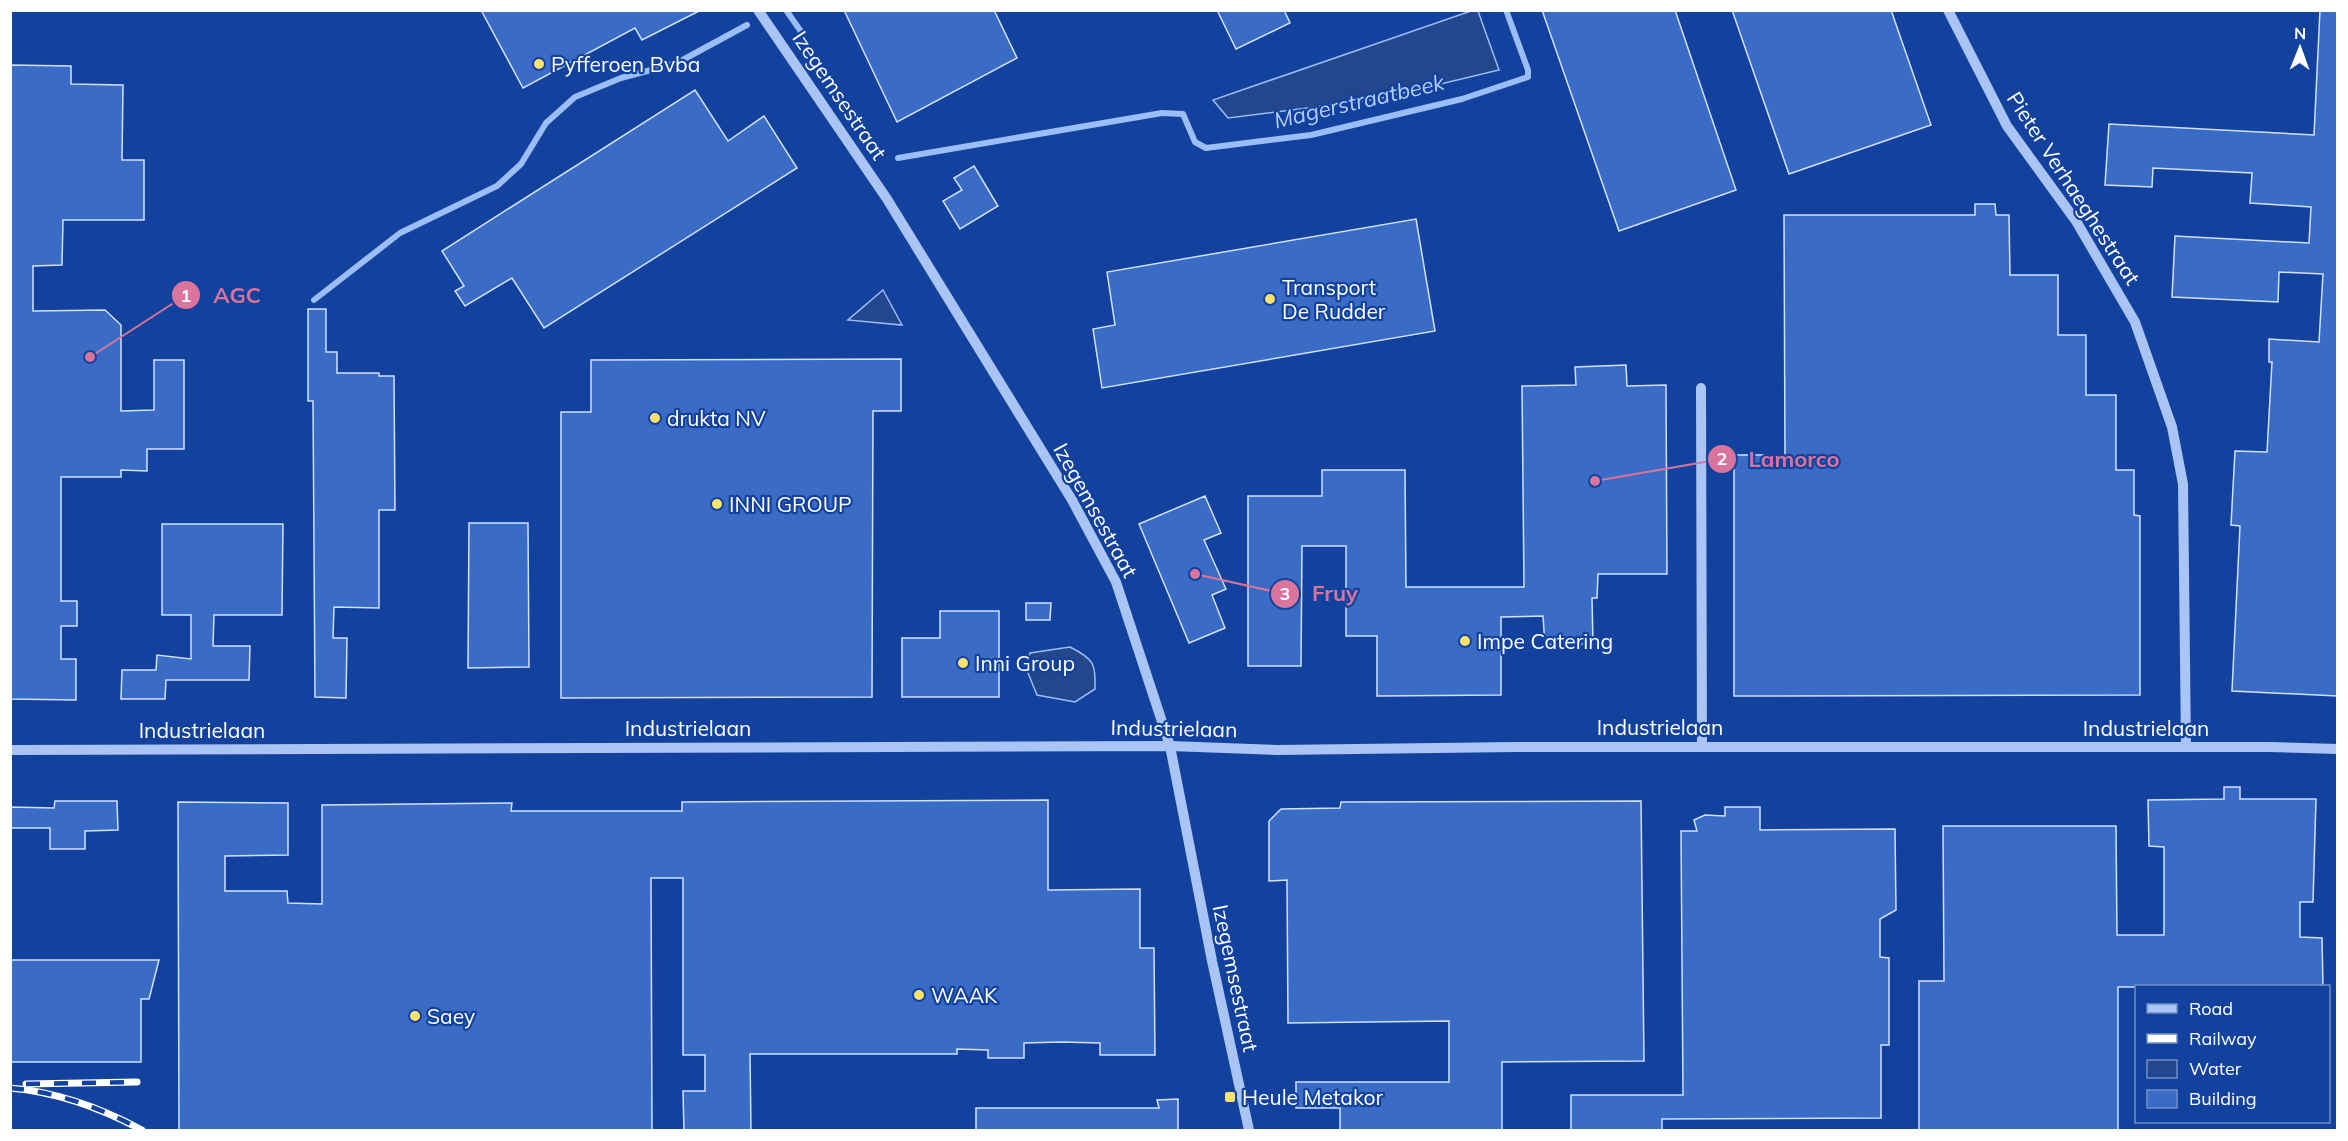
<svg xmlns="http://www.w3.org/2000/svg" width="2348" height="1141" font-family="Mulish,sans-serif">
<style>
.water{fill:#23468c;stroke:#9bbdf8;stroke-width:1.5}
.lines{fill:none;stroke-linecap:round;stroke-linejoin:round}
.stream{stroke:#9bbdf8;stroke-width:6}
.building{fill:#3b6cc5;stroke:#d1e1fe;stroke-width:1.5}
.minor{stroke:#a9c4f5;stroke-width:10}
.rail-casing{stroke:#fff;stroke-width:7}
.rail{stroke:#12429e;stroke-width:4.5;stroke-dasharray:14;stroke-linecap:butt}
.poi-dot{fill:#ffe26c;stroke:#12429e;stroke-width:2}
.labels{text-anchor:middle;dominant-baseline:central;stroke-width:4.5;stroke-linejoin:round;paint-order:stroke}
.poi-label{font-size:21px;fill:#fff;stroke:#12429e;text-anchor:start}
.street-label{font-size:21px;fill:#fff;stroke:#12429e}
.water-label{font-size:22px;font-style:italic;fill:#b5cffb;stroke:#12429e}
.leader{fill:none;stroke:#da749d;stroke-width:2}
.callout-dot{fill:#da749d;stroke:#12429e;stroke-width:2}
.mark-label{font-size:18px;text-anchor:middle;font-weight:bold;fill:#fff}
.callout-label{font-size:22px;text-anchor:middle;font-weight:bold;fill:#da749d;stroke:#12429e;stroke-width:4.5;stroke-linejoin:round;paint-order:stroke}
</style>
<rect width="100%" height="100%" fill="#12429e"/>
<g class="water">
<polygon points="1471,11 1478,11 1499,70 1378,99 1228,118 1213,100"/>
<polygon points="883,290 902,325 848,320"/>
<path d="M 1070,647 C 1094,659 1096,664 1095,689 L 1075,702 L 1037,695 L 1026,668 L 1030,653 Z"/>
</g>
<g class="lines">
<g class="stream">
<polyline points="786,10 802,33"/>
<polyline points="898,158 1162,113 1183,114 1195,142 1206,148 1311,135 1462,99 1528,77 1528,70 1506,10"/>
<polyline points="314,300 400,233 497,186 521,164 546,123 575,97 621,78 677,63 747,25"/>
</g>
</g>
<g class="building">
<polygon points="481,10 701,10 642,40 635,28 523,88"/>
<polygon points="844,10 994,10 1017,58 897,122"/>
<polygon points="1217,10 1284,10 1290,23 1236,49"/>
<polygon points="1542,10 1675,10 1736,190 1619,231"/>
<polygon points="1732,10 1891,10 1931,125 1789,174"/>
<polygon points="2320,10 2337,10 2337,696 2232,691 2240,526 2231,525 2235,451 2267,452 2272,362 2269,362 2269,339 2319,342 2323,274 2279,272 2278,302 2172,297 2175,236 2309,243 2311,207 2250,203 2252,173 2153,168 2152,187 2105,185 2109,124 2314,135"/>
<polygon points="10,65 71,66 71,84 123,85 122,160 144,160 144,220 63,220 62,265 33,266 33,311 105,310 121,325 121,411 154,410 154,360 184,360 184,449 147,449 147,471 121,470 121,477 61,477 61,601 77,601 77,626 61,626 61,659 76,659 76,700 10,699"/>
<polygon points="695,90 728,141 764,116 797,168 544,328 512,278 465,306 455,291 464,286 442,251"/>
<polygon points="974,166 998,206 960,229 943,201 962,190 954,178"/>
<polygon points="1975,204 1995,204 1996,215 2009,215 2010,275 2058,275 2058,335 2086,335 2086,395 2116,395 2116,470 2134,470 2134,515 2140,516 2140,695 1734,696 1734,455 1785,455 1784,215 1975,215"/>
<polygon points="1416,219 1435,331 1102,388 1093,329 1115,325 1107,272"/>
<polygon points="308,309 326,309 326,352 337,352 337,373 379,373 379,376 394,376 395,510 379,510 379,608 334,607 333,638 347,638 346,698 315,697 313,401 308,401"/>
<polygon points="901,359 901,411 873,411 872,697 561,698 561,412 591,412 591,360"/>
<polygon points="1626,365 1627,386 1666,385 1667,574 1598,574 1597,598 1592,598 1593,644 1545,645 1543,616 1501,617 1501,695 1377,696 1377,636 1346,636 1346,546 1302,546 1301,666 1248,666 1248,496 1322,496 1322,470 1405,470 1406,587 1524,587 1522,386 1576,385 1575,367"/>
<polygon points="1205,496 1221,533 1204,540 1226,589 1212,595 1225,628 1189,643 1139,524"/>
<polygon points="469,523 528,523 529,667 468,668"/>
<polygon points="162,524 283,524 282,615 214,615 213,646 250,646 249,680 166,680 165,699 121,699 122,670 156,670 157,655 191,659 191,615 162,615"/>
<polygon points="1026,603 1051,603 1050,620 1026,620"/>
<polygon points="940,611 999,611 999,697 902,697 902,638 940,638"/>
<polygon points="2224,787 2240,787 2240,799 2316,799 2313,902 2300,902 2300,937 2322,938 2323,987 2118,987 2118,1131 1919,1131 1919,981 1944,981 1943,826 2116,826 2117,935 2164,935 2164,847 2149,846 2148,800 2224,799"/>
<polygon points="1048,800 1048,890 1140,889 1140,948 1154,948 1155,1055 1100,1055 1100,1043 1061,1042 1024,1043 1024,1058 988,1058 988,1050 957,1049 957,1054 750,1054 751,1131 684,1131 683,1091 705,1091 705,1055 683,1055 683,878 651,878 652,1131 179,1130 178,802 288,803 288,855 225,856 225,891 287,891 288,903 322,904 322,805 512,803 511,811 682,811 682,802"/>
<polygon points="55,801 117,801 118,830 85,831 85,849 50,849 50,828 10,828 10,807 54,808"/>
<polygon points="1641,801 1644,1061 1502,1062 1502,1131 1340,1131 1340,1108 1296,1108 1296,1082 1449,1082 1449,1021 1288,1023 1287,880 1269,881 1269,821 1281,809 1340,808 1341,802"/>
<polygon points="1725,807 1760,807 1760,830 1895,829 1896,910 1880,919 1880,957 1889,958 1889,1045 1881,1045 1881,1118 1662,1119 1662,1131 1571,1131 1571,1095 1683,1095 1681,831 1697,831 1694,820 1705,815 1725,816"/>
<polygon points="10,960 159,960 149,999 141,999 141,1062 10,1062"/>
<polygon points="1178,1099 1178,1131 976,1131 976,1108 1159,1108 1157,1100"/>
</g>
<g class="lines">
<g class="minor">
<polyline points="758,10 887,199 1072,500 1116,582 1170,746 1212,961 1249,1130"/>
<polyline points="1948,10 2007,126 2076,221 2135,322 2172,427 2183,484 2186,747"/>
<polyline points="1701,388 1702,747"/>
<polyline points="10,750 1170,746 1277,750 1515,747 2269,747 2338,749"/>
</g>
<g class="rail-casing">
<g id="rail">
<polyline points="26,1084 137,1082"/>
<path d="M 10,1088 C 58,1092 101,1108 142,1130"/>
</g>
</g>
<use href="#rail" class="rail"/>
</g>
<g class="poi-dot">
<circle cx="539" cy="64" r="6"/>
<circle cx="1270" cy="299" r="6"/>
<circle cx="655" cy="418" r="6"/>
<circle cx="717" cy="504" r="6"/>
<circle cx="1465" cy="641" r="6"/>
<circle cx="963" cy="663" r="6"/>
<circle cx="919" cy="995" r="6"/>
<circle cx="415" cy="1016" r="6"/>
<rect x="1224" y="1091" width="12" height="12" rx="3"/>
</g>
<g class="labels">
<g class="poi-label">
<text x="551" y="64">Pyfferoen Bvba</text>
<text x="1282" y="287">Transport<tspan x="1282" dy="24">De Rudder</tspan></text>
<text x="667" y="418">drukta NV</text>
<text x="729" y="504">INNI GROUP</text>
<text x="1477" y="641">Impe Catering</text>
<text x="975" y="663">Inni Group</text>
<text x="931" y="995">WAAK</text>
<text x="427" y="1016">Saey</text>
<text x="1242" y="1097">Heule Metakor</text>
</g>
<g class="street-label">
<text transform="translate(840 95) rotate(56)">Izegemsestraat</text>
<text transform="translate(2074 188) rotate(57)">Pieter Verhaeghestraat</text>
<text transform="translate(1096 510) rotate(61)">Izegemsestraat</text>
<text x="1660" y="727">Industrielaan</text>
<text x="688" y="728">Industrielaan</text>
<text transform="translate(1174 728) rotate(1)">Industrielaan</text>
<text x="2146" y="728">Industrielaan</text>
<text x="202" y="730">Industrielaan</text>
<text transform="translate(1236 978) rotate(78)">Izegemsestraat</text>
</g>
<g class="water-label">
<text transform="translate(1359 101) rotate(-13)">Magerstraatbeek</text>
</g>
</g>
<path class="leader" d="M90 357L186 295M1595 481L1722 459M1195 574L1285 594"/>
<g class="callout-dot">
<circle cx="90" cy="357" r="6"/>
<circle cx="1595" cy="481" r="6"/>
<circle cx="1195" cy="574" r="6"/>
<circle cx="186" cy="295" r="15"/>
<circle cx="1722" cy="459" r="15"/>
<circle cx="1285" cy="594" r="15"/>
</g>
<g class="mark-label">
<text x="186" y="302">1</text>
<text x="1722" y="465">2</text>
<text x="1285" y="600">3</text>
</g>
<g class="callout-label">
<text x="237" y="303">AGC</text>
<text x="1794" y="467">Lamorco</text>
<text x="1335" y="601">Fruy</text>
</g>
<rect width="2348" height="1141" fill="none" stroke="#ffffff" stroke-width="24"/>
<rect x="2135" y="985" width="195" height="138" fill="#12429e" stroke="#718ec5" stroke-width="1.5"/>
<rect x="2147" y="1004" width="30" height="9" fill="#a9c4f5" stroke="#718ec5" stroke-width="1.5"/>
<text x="2189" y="1015" font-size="18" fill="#ffffff">Road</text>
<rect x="2147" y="1034" width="30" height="9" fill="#ffffff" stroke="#718ec5" stroke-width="1.5"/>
<text x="2189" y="1045" font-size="18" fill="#ffffff">Railway</text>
<rect x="2147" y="1060" width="30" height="18" fill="#23468c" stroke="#718ec5" stroke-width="1.5"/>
<text x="2189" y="1075" font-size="18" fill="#ffffff">Water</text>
<rect x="2147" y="1090" width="30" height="18" fill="#3b6cc5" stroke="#718ec5" stroke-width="1.5"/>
<text x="2189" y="1105" font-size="18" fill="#ffffff">Building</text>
<g transform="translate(2300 48) rotate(1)" stroke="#12429e" stroke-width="4.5" paint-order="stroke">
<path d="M0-4.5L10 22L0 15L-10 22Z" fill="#ffffff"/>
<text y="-9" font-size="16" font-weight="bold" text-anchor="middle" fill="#ffffff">N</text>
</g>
</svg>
